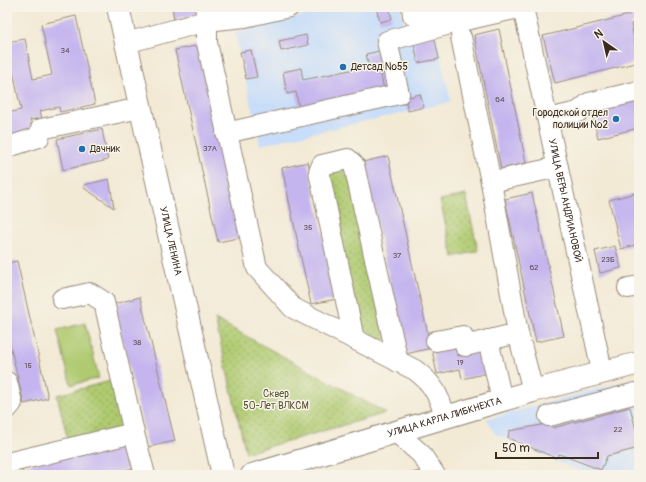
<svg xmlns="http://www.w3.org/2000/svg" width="646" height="482" font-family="Pangolin,sans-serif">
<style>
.built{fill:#c8ddf9}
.grass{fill:url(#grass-dots);stroke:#757a47}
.garden{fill:#afca70;stroke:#757a47}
.building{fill:#c4b5ef}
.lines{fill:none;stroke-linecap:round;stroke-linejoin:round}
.minor-casing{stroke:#978a7a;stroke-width:22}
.major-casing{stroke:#978a7a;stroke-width:24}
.minor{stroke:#fff;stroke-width:20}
.major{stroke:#fff;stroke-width:22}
.poi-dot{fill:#1f6fb2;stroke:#f7f3e8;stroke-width:1.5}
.labels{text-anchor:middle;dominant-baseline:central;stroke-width:3;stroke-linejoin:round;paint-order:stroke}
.number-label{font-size:8px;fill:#5d4d52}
.poi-label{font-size:10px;fill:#3b2a1e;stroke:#f7f3e8;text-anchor:start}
.street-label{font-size:10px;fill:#3b2a1e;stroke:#f7f3e8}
.park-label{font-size:10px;fill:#585232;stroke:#f7f3e8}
</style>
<defs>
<pattern id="grass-dots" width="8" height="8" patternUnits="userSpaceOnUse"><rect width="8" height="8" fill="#afca70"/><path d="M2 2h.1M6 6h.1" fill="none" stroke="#90a45b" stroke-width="1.8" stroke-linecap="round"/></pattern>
</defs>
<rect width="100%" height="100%" fill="#f7f3e8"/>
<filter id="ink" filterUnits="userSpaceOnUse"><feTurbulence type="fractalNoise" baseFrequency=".025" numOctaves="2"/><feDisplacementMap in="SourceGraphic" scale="8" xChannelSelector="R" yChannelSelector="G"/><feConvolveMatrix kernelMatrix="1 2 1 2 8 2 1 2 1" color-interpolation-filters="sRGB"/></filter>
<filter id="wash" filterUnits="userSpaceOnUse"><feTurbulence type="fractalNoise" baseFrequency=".012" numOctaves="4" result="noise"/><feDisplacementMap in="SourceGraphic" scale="16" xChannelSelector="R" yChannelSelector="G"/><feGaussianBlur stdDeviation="0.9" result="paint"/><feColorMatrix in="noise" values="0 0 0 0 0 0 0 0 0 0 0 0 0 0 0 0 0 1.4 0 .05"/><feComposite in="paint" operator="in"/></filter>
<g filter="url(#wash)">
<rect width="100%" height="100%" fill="#f3ead5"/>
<g class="built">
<polygon points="341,7 400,7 406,28 435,31 451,102 260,145 235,32"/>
<polygon points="639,378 639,475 588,475 495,434 487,419"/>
</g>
<g class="grass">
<polygon points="349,168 388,348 358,333 325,173"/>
<polygon points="466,195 478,251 453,257 440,200"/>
<polygon points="215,319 386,413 246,453"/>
<polygon points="114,380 126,429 69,444 57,395"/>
</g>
<polygon class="garden" points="85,323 99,378 71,385 57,330"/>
<g id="blocks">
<g class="building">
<polygon points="172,7 198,7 199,14 174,19"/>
<polygon points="381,7 389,7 392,19 380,22 376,8"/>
<polygon points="627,7 639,7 639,21 631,24 639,62 555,83 543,36 629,15"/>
<polygon points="76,16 95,104 60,112 59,107 40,111 42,118 30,120 33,134 7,139 7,113 21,110 7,42 25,39 33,79 52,75 41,24"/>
<polygon points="499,29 526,163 501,169 474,35"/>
<polygon points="306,35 308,45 281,51 279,41"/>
<polygon points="434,35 439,59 418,63 413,39"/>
<polygon points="200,45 243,237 218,242 175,50"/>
<polygon points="251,50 257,77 246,79 240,52"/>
<polygon points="384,50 389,72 381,74 384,91 299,108 296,92 287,94 283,72 301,68 303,80 369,66 366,54"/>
<polygon points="420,94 424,107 408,111 405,98"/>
<polygon points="639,98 639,128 598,138 591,110"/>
<polygon points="102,129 108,160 63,170 57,139"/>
<polygon points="388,156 431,348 406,354 363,162"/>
<polygon points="308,162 337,299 311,304 282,168"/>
<polygon points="109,179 110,184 114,208 84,188 84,185"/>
<polygon points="639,192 639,244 621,249 609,200"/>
<polygon points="532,193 564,336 536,342 505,199"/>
<polygon points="615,246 621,268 600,273 595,251"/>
<polygon points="17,261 48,398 24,404 7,332 7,263"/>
<polygon points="140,297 175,441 148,447 114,304"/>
<polygon points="455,344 458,356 483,350 488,373 462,379 460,369 437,374 432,350"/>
<polygon points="630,407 639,441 639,448 607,456 601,470 559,454 556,458 508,438 509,431 552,423 553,428"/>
<polygon points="128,442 134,468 104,475 23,475 21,466"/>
<polygon points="420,471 421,475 406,475 406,474"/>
</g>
</g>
</g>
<g filter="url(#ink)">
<use href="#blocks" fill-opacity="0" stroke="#978a7a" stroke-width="1"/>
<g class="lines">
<g class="minor-casing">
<g id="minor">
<path d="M 205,7 L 207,15 L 207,43 L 257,268 L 293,308 L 415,370 C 434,384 438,395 446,417"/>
<polyline points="412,7 413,15 448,7"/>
<path id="s1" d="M 523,7 L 602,371"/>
<polyline points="461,37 491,182 518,333 533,391"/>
<polyline points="126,43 206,21 245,17 289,7"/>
<polyline points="548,119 578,112 589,103 639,91"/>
<polyline points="226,133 399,94 387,41 461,21 523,7"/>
<polyline points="11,146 39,137 41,129 140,108"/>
<polyline points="491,182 558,167"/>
<polyline points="628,288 639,286"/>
<polyline points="62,299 90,293 104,302 134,433"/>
<polyline points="354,339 319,172 322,165 348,159 354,165 398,362"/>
<polyline points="488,340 502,400"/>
<polyline points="436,341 463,336 465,346 518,333"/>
<polyline points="7,382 12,403 7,409"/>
<polyline points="549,416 636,393"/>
<polyline points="396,432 421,454 435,475"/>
<polyline points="7,463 134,433 145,475"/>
</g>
</g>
<g class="major-casing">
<g id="major">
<path id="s2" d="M 118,7 L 223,475"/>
<path id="s3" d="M 252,475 L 533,391 L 639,363"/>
</g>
</g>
<use href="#minor" class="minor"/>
<use href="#major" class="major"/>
</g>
</g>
<g class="poi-dot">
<circle cx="343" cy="67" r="4"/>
<circle cx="616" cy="119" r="4"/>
<circle cx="82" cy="149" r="4"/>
</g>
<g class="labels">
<g class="number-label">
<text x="65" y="50">34</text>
<text x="500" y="99">64</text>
<text x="210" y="148">37А</text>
<text x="308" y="227">35</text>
<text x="397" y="255">37</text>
<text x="608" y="259">23Б</text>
<text x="534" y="267">62</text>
<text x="137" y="342">38</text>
<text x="460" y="362">19</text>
<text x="28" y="365">15</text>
<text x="618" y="429">22</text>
</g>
<g class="poi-label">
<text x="351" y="67">Детсад №55</text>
<text x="608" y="113" text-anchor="end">Городской отдел<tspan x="608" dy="12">полиции №2</tspan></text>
<text x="90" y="149">Дачник</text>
</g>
<g class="street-label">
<text stroke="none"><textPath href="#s1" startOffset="198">УЛИЦА ВЕРЫ АНДРИАНОВОЙ</textPath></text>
<text stroke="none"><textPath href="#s2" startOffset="240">УЛИЦА ЛЕНИНА</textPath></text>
<text stroke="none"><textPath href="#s3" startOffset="201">УЛИЦА КАРЛА ЛИБКНЕХТА</textPath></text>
</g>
<g class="park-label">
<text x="276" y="394">Сквер<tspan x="276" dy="12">50-Лет ВЛКСМ</tspan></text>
</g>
</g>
<rect width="646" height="482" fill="none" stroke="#f7f3e8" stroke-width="24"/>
<g transform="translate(604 42) rotate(326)" stroke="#f7f3e8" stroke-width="3" paint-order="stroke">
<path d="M0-3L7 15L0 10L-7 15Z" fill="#3b2a1e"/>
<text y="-6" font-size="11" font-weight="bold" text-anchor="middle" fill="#3b2a1e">N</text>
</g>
<path d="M496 452v6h102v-6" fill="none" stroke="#3b2a1e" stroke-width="2"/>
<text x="502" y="452" font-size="12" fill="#3b2a1e" stroke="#f7f3e8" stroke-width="3" paint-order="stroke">50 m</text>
</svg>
